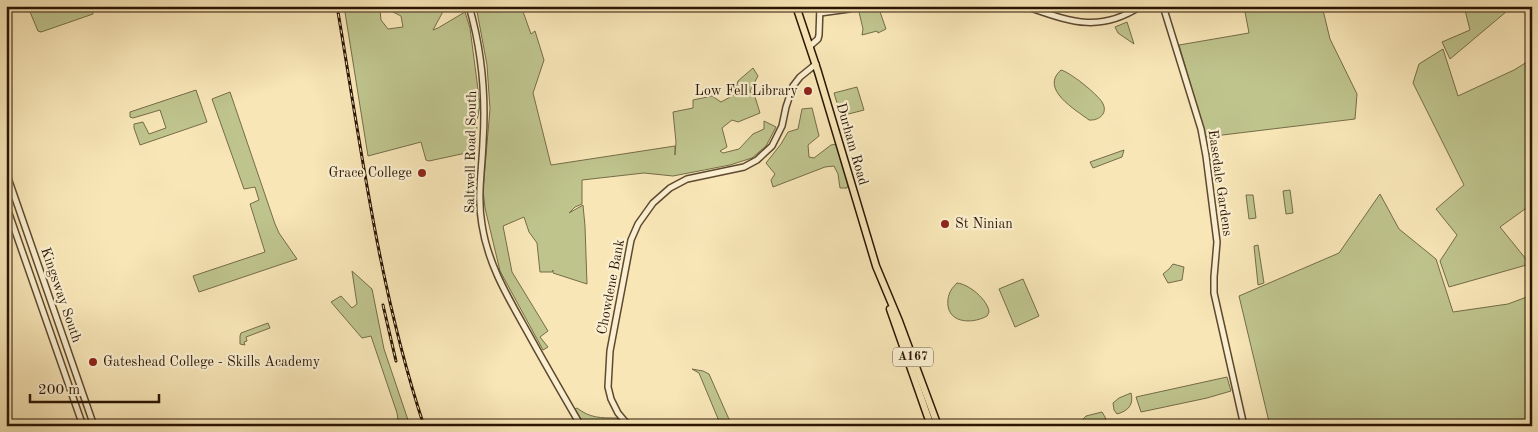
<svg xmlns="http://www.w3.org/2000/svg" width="1538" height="432" font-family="'Old Standard TT',serif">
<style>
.green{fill:#bfc48d;stroke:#756c48;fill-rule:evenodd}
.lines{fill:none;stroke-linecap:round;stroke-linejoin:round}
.tertiary-casing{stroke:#5e4930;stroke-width:8}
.primary-casing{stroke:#2b1503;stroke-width:9}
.tertiary{stroke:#faefd0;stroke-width:5}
.primary{stroke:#f8e6b7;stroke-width:6}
.rail-casing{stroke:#2b1503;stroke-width:3}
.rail{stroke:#faefd0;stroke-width:1;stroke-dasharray:4;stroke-linecap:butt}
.poi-dot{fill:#8f2418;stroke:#faefd0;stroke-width:2}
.labels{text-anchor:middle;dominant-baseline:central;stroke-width:4.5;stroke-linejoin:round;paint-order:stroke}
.shield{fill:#faefd0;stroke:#695640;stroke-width:1}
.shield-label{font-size:12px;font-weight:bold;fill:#2b1503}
.poi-label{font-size:14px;fill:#2b1503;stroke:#faefd0;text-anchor:end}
.street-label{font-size:14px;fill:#2b1503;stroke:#faefd0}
</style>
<rect width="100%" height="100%" fill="#f8e6b7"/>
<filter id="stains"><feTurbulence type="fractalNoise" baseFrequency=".004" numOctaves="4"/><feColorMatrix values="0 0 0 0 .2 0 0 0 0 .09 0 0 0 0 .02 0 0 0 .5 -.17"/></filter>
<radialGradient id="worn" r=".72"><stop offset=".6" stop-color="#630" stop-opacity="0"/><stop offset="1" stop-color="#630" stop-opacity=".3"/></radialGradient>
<g class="green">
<polygon points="47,6 98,6 98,7 92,9 93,14 41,32 38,31 30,12"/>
<path d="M 344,6 L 446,6 L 433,30 L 438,28 L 465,12 L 470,28 L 480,105 L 476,126 L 477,127 L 473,161 L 466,153 L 429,161 L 426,160 L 421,142 L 368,156 ZM 380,10 L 389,10 L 401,16 L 403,27 L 388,29 L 381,20 Z"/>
<polygon points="476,6 521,6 531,34 535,31 544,60 533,93 551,165 675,146 675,155 676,142 673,112 693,108 693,100 712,96 721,102 734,95 738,81 753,68 758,76 750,91 755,97 760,113 738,122 732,120 722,128 727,147 720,151 723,153 739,149 753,134 764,129 764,121 776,127 766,146 752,158 730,165 673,176 644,173 582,180 582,204 575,207 569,213 583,205 585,226 587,284 553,273 553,270 552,272 540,272 537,243 529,232 524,217 503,226 512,272 548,331 540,337 548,347 543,350 500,271 485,208 483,190 490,109 487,65"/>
<polygon points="871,6 878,6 886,29 878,33 877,31 862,35 863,29 859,12"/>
<polygon points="1291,6 1322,6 1330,39 1357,94 1355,119 1206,137 1179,45 1249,33 1245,12"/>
<polygon points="1464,6 1513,6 1450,59 1442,42 1470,30"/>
<polygon points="1127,22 1134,44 1118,33 1115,27"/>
<polygon points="1443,49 1458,96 1514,70 1532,59 1532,204 1500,227 1530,264 1449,287 1440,261 1457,235 1436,209 1464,185 1413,83 1419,64"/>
<path d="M 1061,70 C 1070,72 1097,94 1102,102 C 1109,113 1099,121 1089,120 C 1076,110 1039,89 1061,70 Z"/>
<polygon points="857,87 864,110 841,116 834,93"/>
<polygon points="196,90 207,122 140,145 134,128 134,124 143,122 149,134 166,128 160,110 133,118 130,117 130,112"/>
<polygon points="230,92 275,224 279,233 297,259 199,292 193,276 265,252 250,204 259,200 255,187 244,189 212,99"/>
<polygon points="812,108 819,136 808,145 809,157 814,158 831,145 837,144 849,183 847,188 840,188 838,174 834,166 825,167 773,187 771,180 775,174 766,163 781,144 788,132 798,129 802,109"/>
<polygon points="1124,150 1122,157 1093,168 1090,162"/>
<polygon points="1290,190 1293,213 1286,214 1283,191"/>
<polygon points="1380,194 1399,229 1436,259 1453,312 1508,304 1532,295 1532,426 1270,426 1239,296 1339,253"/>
<polygon points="1246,195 1253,195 1256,218 1249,219"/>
<polygon points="1258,245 1264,283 1258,285 1254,246"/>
<polygon points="1173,264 1184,267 1182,280 1168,283 1163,274 1169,269"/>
<polygon points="352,271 372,289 384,349 410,426 399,426 397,413 371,336 362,338 331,302 341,296 352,308 357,304"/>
<polygon points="1023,279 1039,316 1015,327 999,289"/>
<path d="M 957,283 C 969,284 988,300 989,312 L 987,316 C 971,325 945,323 948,299 C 949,292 952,288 957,283 Z"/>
<polygon points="268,323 270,328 246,337 247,341 244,342 245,345 240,344 240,336 241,333"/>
<polygon points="692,369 703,371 709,374 732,426 721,426 699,373"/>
<polygon points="1227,377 1231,391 1207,398 1141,412 1136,397"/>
<path d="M 1131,393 C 1134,405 1128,411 1117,414 L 1114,410 L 1113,403 L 1119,398 Z"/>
<path d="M 577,408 C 590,418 600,418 617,418 L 619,423 L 604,426 L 585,426 L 575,409 Z"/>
<polygon points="1102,412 1105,417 1108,426 1077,426 1086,416"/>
</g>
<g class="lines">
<g class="tertiary-casing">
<g id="tertiary">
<path d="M 469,6 C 482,51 486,96 483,142 C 482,170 477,197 482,225 C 488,265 509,299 528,333 C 545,364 563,395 581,426"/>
<path d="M 1025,6 C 1069,21 1098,34 1141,6"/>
<polyline points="1163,6 1201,129 1206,156 1217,242 1214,277 1214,293 1244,426"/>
<polyline points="820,13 849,9 858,6"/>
<polyline points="810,46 818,39 819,35 820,6"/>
<polyline points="6,172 94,426"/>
<polyline points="6,205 83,426"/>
<polyline points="629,426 618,413 611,399 608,387 610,351 631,240 638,224 653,203 670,188 687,179 744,167 757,160 772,146 782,126 786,107 793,86 800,77 816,64"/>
</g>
</g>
<g class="primary-casing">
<g id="primary">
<polyline points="796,6 818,72 876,266 899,321 938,426"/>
<polyline points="890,309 931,426"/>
</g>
</g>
<use href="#tertiary" class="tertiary"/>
<use href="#primary" class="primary"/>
<g class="rail-casing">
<g id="rail">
<path d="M 337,6 C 361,147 379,290 424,426"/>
<polyline points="383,305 396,361"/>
</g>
</g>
<use href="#rail" class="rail"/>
</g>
<g class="poi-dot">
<circle cx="808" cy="91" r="5"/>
<circle cx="422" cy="173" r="5"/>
<circle cx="945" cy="224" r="5"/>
<circle cx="93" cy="362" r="5"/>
</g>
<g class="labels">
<rect class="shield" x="893" y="347.5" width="40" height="19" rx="4"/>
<g class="shield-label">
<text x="913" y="357">A167</text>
</g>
<g class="poi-label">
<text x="798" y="91">Low Fell Library</text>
<text x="412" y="173">Grace College</text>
<text x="955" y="224" text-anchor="start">St Ninian</text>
<text x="103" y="362" text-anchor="start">Gateshead College - Skills Academy</text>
</g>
<g class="street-label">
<text transform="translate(852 144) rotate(74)">Durham Road</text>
<text transform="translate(471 152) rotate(-89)">Saltwell Road South</text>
<text transform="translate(1220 183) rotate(82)">Easedale Gardens</text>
<text transform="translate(611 287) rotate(-79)">Chowdene Bank</text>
<text transform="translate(61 295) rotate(71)">Kingsway South</text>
</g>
</g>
<rect width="1538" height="432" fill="none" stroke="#f8e6b7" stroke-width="25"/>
<rect x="8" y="8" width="1523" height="417" fill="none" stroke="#2b1503" stroke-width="2.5"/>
<rect x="12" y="12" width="1513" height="407" fill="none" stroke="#2b1503"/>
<path d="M30 394v8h129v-8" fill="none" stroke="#2b1503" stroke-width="2.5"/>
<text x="38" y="394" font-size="15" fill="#2b1503" stroke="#faefd0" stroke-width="4" paint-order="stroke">200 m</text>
<rect width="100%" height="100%" filter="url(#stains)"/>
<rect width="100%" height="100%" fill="url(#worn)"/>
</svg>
